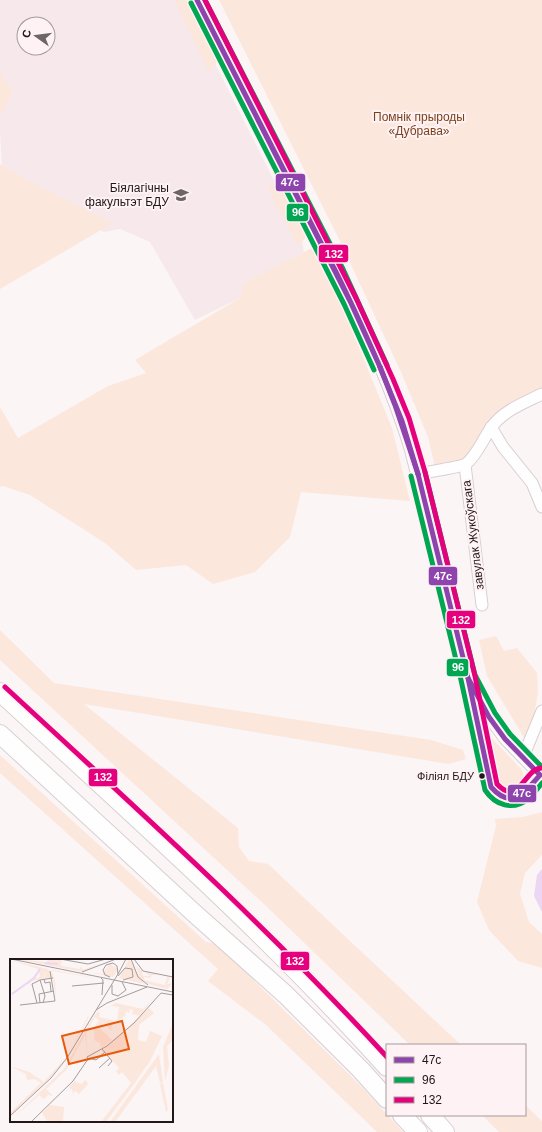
<svg xmlns="http://www.w3.org/2000/svg" width="542" height="1132" font-family="Helvetica,sans-serif">
<style>
.built{fill:#f7e8eb;fill-rule:evenodd}
.green{fill:#fce7dd}
.water{fill:#ecd6f4}
.lines{fill:none;stroke-linecap:round;stroke-linejoin:round}
.minor-casing{stroke:#d7cfd1;stroke-width:13}
.trunk-casing{stroke:#d7cfd1;stroke-width:20}
.minor{stroke:#fefefe;stroke-width:11}
.trunk{stroke:#fefefe;stroke-width:18}
.bus-1-casing{stroke:#fef2f5;stroke-width:8}
.bus-2-casing{stroke:#fef2f5;stroke-width:8}
.bus-3-casing{stroke:#fef2f5;stroke-width:8}
.bus-1{stroke:#8e44ad;stroke-width:5}
.bus-2{stroke:#00a651;stroke-width:5}
.bus-3{stroke:#e5007d;stroke-width:5}
.bus-dot{fill:#211719;stroke:#fef2f5;stroke-width:1.5}
.labels{text-anchor:middle;dominant-baseline:central;stroke-width:4;stroke-linejoin:round;paint-order:stroke}
.bus-label{font-size:11px;fill:#211719;stroke:#fef2f5;text-anchor:end}
.park-label{font-size:12px;fill:#7d421a;stroke:#fef2f5}
.poi-label{font-size:12px;fill:#211719;stroke:#fef2f5;text-anchor:end}
.street-label{font-size:12px;fill:#211719;stroke:#fef2f5}
.inset-river{fill:none;stroke:#ecd6f4;stroke-width:2}
.inset-road{fill:none;stroke:#a49c9e;stroke-width:1}
.view{fill:#e8590c;fill-opacity:0.15;stroke:#e8590c;stroke-width:2}
.inset-edge{fill:none;stroke:#211719;stroke-width:2}
.line-badge{stroke:#fef2f5;stroke-width:1.5}
.badge-label{font-size:11px;text-anchor:middle;font-weight:bold;fill:#fff}
</style>
<rect width="100%" height="100%" fill="#fbf5f6"/>
<path class="built" d="M 0,0 L 183,0 L 301,234 L 306,266 L 195,320 L 150,242 L 120,229 L 104,232 L 3,183 L 0,132 ZM 24,24 L 48,24 L 48,48 L 24,48 Z"/>
<g class="green">
<polygon points="174,0 187,0 217,62 209,72"/>
<polygon points="219,0 542,0 542,391 502,412 464,462 435,467 428,437 401,372 340,241"/>
<polygon points="0,73 13,91 0,117"/>
<polygon points="0,164 31,182 113,223 0,289"/>
<polygon points="281,185 305,233 305,239 297,245 267,187"/>
<polygon points="312,248 344,311 392,428 410,501 301,492 290,537 255,572 213,584 186,565 136,570 105,543 30,495 3,486 0,487 0,407 18,438 108,386 146,373 135,360 240,298 244,283"/>
<polygon points="0,630 54,683 431,740 463,750 466,759 449,764 84,704 238,828 239,847 249,861 268,864 461,1045 410,1045 265,905 0,660"/>
<polygon points="496,636 504,651 517,648 537,673 538,692 532,727 526,741 487,676 479,640"/>
<path d="M 488,734 L 522,770 C 530,789 510,803 499,787 Z"/>
<polygon points="0,755 206,942 217,944 362,1087 403,1132 377,1132 266,1025 208,981 218,969 0,773"/>
<polygon points="542,812 542,855 525,873 520,894 529,922 542,934 542,968 518,961 489,930 477,902 496,826 495,819 523,817"/>
<polygon points="525,1105 542,1121 542,1132 499,1132 482,1115 525,1115"/>
</g>
<polygon class="water" points="542,869 542,912 534,896 537,875"/>
<g class="lines">
<g class="minor-casing">
<g id="minor">
<path d="M 197,0 C 232,69 268,138 303,207 C 343,285 384,364 410,448 L 468,678 L 489,717 L 505,739 L 542,777"/>
<polyline points="491,427 503,447 532,483 542,507"/>
<polyline points="465,465 482,605"/>
<path d="M 418,474 C 426,472 462,467 466,464 C 477,455 483,439 491,428 C 502,411 524,403 542,394"/>
<polyline points="523,757 542,711"/>
</g>
</g>
<g class="trunk-casing">
<g id="trunk">
<path d="M 0,692 C 132,814 267,933 387,1067"/>
<polyline points="0,734 194,913 286,995 361,1070 387,1099"/>
<polyline points="402,1115 418,1132"/>
<polyline points="430,1115 445,1132"/>
</g>
</g>
<use href="#minor" class="minor"/>
<use href="#trunk" class="trunk"/>
<g class="bus-1-casing">
<g id="bus-1">
<path d="M 197,0 L 336,272 C 352,304 366,335 380,367 L 350,301 Z"/>
<polyline points="380,367 402,421 418,474"/>
<polyline points="380,367 395,405 418,474"/>
<polyline points="418,474 468,678"/>
<path d="M 468,678 L 489,717 L 505,739 L 540,775 C 525,792 512,811 491,787 Z"/>
</g>
</g>
<g class="bus-2-casing">
<g id="bus-2">
<polyline points="205,0 343,269 387,365"/>
<polyline points="191,3 344,304 374,370"/>
<polyline points="425,472 475,675 495,713 510,734 542,767"/>
<path d="M 411,476 L 461,680 L 485,790 C 495,805 513,812 529,798 C 534,794 538,788 542,783"/>
</g>
</g>
<g class="bus-3-casing">
<g id="bus-3">
<path d="M 205,0 L 356,298 L 393,379 L 409,418 L 425,472 L 475,676 L 497,784 C 519,808 525,767 542,768"/>
<path d="M 5,687 C 135,807 267,926 387,1057"/>
</g>
</g>
<use href="#bus-1" class="bus-1"/>
<use href="#bus-2" class="bus-2"/>
<use href="#bus-3" class="bus-3"/>
</g>
<defs>
<g id="university-bare" transform="scale(1.2)"><path d="M0-5L7-2L0 1L-7-2ZM-4 1L0 2.5L4 1V4Q0 6-4 4Z" fill="#6d6566" stroke="#fef2f5" stroke-width="2.5" paint-order="stroke"/></g>
</defs>
<g fill-rule="evenodd">
<use href="#university-bare" x="181" y="195"/>
</g>
<circle class="bus-dot" cx="482" cy="776" r="3.5"/>
<g class="labels">
<g class="bus-label">
<text x="474" y="776">Філіял БДУ</text>
</g>
<g class="park-label">
<text x="419" y="117">Помнік прыроды<tspan x="419" dy="14">«Дубрава»</tspan></text>
</g>
<g class="poi-label">
<text x="169" y="188">Біялагічны<tspan x="169" dy="14">факультэт БДУ</tspan></text>
</g>
<g class="street-label">
<text transform="translate(473 535) rotate(-97)">завулак Жукоўскага</text>
</g>
</g>
<g transform="translate(10 959)">
<rect width="163" height="163" fill="#fbf5f6"/>
<path d="M 6,0 L 37,3 L 38,0 L 47,0 L 52,1 L 51,7 L 70,10 L 71,7 L 73,11 L 90,4 L 72,13 ZM 119,0 L 134,25 L 109,19 ZM 0,1 L 38,10 L 42,16 L 41,12 L 43,11 L 91,20 L 42,12 L 45,22 L 46,41 L 43,19 L 35,20 L 34,13 L 34,20 L 20,22 L 19,27 L 18,23 L 25,16 L 27,20 L 30,17 L 28,10 ZM 100,5 L 108,10 L 103,18 L 76,13 L 92,15 ZM 126,7 L 132,12 L 133,17 L 140,17 L 134,13 L 149,16 L 142,16 L 140,19 L 134,18 L 134,21 L 155,26 L 157,18 L 160,19 L 157,25 L 163,24 L 157,30 L 138,25 L 131,21 ZM 145,38 L 129,57 L 122,55 L 123,51 L 119,50 L 120,52 L 119,54 L 116,52 L 115,59 L 114,56 L 113,59 L 103,63 L 101,71 L 93,64 L 89,69 L 102,81 L 91,90 L 90,84 L 84,81 L 85,67 L 89,61 L 85,58 L 76,74 L 78,96 L 75,76 L 56,111 L 36,130 L 43,137 L 38,136 L 34,140 L 29,136 L 0,162 L 54,110 L 84,57 L 90,50 L 88,54 L 106,44 L 133,50 ZM 101,47 L 109,48 L 107,62 L 89,58 L 90,53 ZM 139,49 L 144,54 L 129,66 L 128,81 L 136,83 L 140,72 L 152,77 L 140,102 L 124,125 L 96,163 L 91,163 L 121,124 L 112,113 L 109,116 L 106,112 L 109,109 L 93,91 ZM 78,57 L 79,58 L 53,104 L 37,122 L 0,157 L 0,154 L 31,124 L 25,120 L 17,121 L 16,115 L 0,107 L 19,113 L 34,123 L 57,97 ZM 163,64 L 163,81 L 157,87 L 159,106 L 155,122 L 153,88 ZM 149,95 L 153,123 L 150,124 L 146,107 L 105,163 L 100,163 ZM 76,121 L 78,125 L 69,135 L 65,132 L 62,136 L 63,132 L 59,128 L 64,122 L 71,125 ZM 153,124 L 158,151 L 156,153 L 150,125 ZM 40,146 L 54,148 L 53,163 L 38,163 L 32,154 Z" fill="#fce7dd" fill-rule="evenodd"/>
<path class="inset-river" d="M 35,4 L 48,5M 2,35 L 24,19 L 30,10"/>
<path class="inset-road" d="M 1,0 L 163,33M 50,0 L 78,5 L 96,0M 121,0 L 128,18 L 138,26M 124,0 L 133,12 L 163,18M 72,13 L 106,0M 108,15 L 116,0M 108,17 L 115,9 L 122,10 L 123,18 L 113,21M 91,19 L 93,21 L 92,36M 34,20 L 35,24 L 40,23 L 41,32M 30,21 L 43,19M 102,26 L 102,35 L 108,37 L 116,31 L 112,23M 62,27 L 94,24M 151,34 L 163,36M 27,44 L 22,25 L 30,21 L 35,37 L 33,44M 30,44 L 29,35 L 44,32M 10,46 L 45,42 L 40,12M 86,51 L 97,44 L 137,28M 92,90 L 102,102 L 98,107M 79,99 L 86,101 L 95,93M 78,100 L 77,98 L 97,87 L 124,64 L 151,34M 89,109 L 100,99M 0,157 L 41,119 L 57,99 L 108,15 L 107,7 L 103,4 L 96,6 L 93,11 L 95,16 L 100,18M 21,163 L 63,122 L 78,100"/>
<path class="view" d="M 112,62 L 119,90 L 59,105 L 52,77 Z"/>
<rect width="163" height="163" class="inset-edge"/>
</g>
<g class="line-badge">
<rect x="275" y="173" width="31" height="19" rx="4" fill="#8e44ad"/>
<rect x="286" y="203" width="23" height="19" rx="4" fill="#00a651"/>
<rect x="318" y="244" width="31" height="19" rx="4" fill="#e5007d"/>
<rect x="428" y="566" width="30" height="20" rx="4" fill="#8e44ad"/>
<rect x="446" y="610" width="30" height="19" rx="4" fill="#e5007d"/>
<rect x="446" y="658" width="23" height="19" rx="4" fill="#00a651"/>
<rect x="88" y="768" width="30" height="19" rx="4" fill="#e5007d"/>
<rect x="507" y="784" width="30" height="19" rx="4" fill="#8e44ad"/>
<rect x="280" y="951" width="30" height="20" rx="4" fill="#e5007d"/>
</g>
<g class="badge-label">
<text x="290" y="186">47с</text>
<text x="298" y="216">96</text>
<text x="334" y="258">132</text>
<text x="443" y="580">47с</text>
<text x="461" y="624">132</text>
<text x="458" y="671">96</text>
<text x="103" y="781">132</text>
<text x="522" y="797">47с</text>
<text x="295" y="965">132</text>
</g>
<rect x="386" y="1044" width="140" height="72" fill="#fef2f5" stroke="#a69a9d"/>
<rect x="394" y="1057" width="20" height="6" fill="#8e44ad" stroke="#a69a9d"/>
<text x="422" y="1064" font-size="12" fill="#211719">47с</text>
<rect x="394" y="1077" width="20" height="6" fill="#00a651" stroke="#a69a9d"/>
<text x="422" y="1084" font-size="12" fill="#211719">96</text>
<rect x="394" y="1097" width="20" height="6" fill="#e5007d" stroke="#a69a9d"/>
<text x="422" y="1104" font-size="12" fill="#211719">132</text>
<g transform="translate(36 36) rotate(284)"><circle r="19" fill="#fef2f5" stroke="#a69a9d"/>
<path d="M0-3L7 15L0 10L-7 15Z" fill="#6d6566"/>
<text y="-6" font-size="11" font-weight="bold" text-anchor="middle" fill="#211719">С</text>
</g>
</svg>
